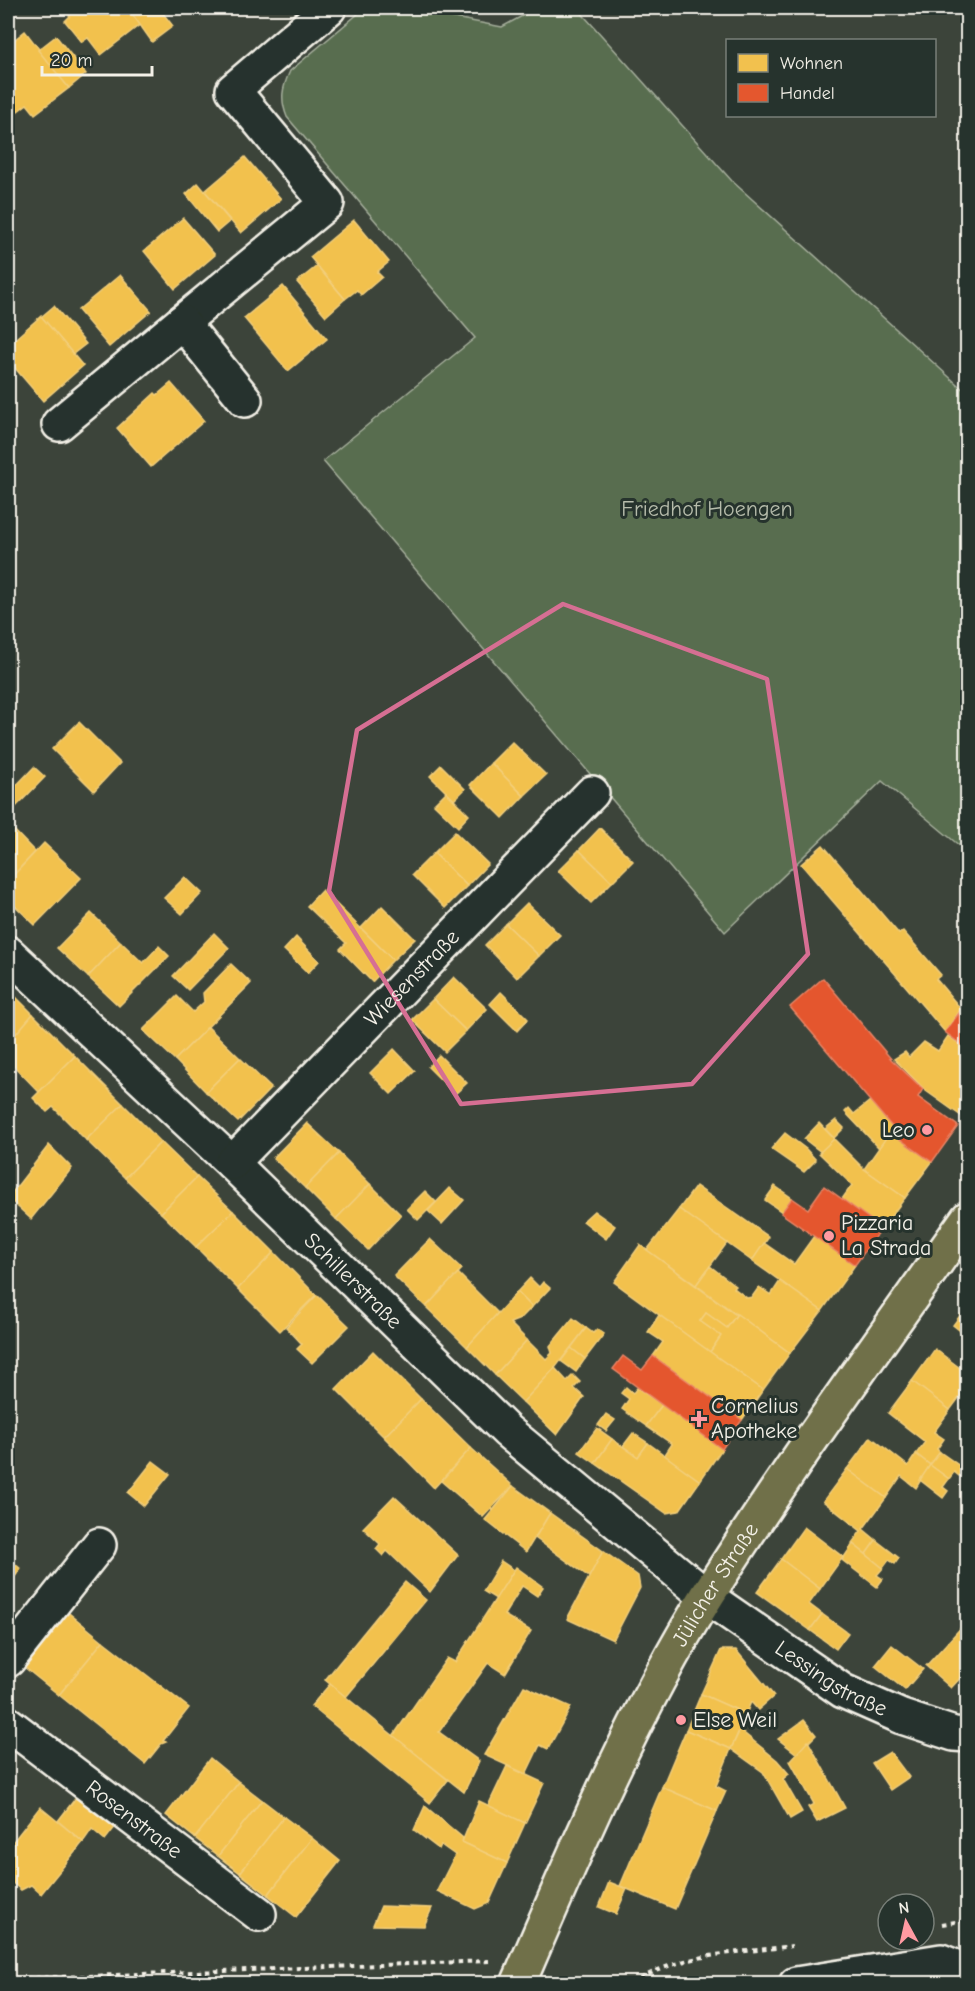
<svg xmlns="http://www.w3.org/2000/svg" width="975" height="1991" font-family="'Comic Neue',sans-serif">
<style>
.green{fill:#596d50;stroke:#a6af9c;stroke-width:1.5}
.homes{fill:#f2c14e;stroke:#f3cf7c;stroke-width:1.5}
.shops{fill:#e4572e;stroke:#e98566;stroke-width:1.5}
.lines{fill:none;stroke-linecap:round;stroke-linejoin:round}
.minor-casing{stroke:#f4f1e8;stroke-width:38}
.major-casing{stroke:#f4f1e8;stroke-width:38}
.path{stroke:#f4f1e8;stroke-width:4;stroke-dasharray:4.5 4.5;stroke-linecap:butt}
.minor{stroke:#26332d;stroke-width:33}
.major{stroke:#70704a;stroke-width:33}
.marked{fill:none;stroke:#d66f93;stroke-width:4.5;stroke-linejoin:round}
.poi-dot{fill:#ff9aa2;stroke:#26332d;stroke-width:2}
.labels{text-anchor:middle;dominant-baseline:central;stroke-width:6;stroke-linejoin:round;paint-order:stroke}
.park-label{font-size:22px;fill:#b6bcab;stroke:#26332d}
.street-label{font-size:22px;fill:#f4f1e8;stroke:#26332d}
.poi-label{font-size:22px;fill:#f4f1e8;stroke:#26332d;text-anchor:start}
</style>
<rect width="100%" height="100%" fill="#3c443a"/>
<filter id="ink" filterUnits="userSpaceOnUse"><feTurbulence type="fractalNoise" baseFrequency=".0167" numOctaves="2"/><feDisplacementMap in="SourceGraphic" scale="12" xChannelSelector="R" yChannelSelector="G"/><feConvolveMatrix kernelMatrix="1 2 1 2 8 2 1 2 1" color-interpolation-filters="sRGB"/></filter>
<g filter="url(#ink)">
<path class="green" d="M 365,8 L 444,8 L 450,17 L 502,27 L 537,8 L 577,8 L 732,181 L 967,393 L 967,852 L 882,781 L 725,932 L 323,461 L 475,338 L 287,117 C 280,99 282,88 290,71 Z"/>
<g class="homes">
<polygon points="64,8 128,8 141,24 101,55 88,38 82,42 65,21 70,16"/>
<polygon points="128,8 159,8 173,26 152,42"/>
<polygon points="25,31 69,88 35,114 27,104 13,115 8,107 8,42 9,44"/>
<polygon points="56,36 86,74 69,88 38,50"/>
<polygon points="245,157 281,199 241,233 205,191"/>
<polygon points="198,183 230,221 217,232 186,194"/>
<polygon points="183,218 215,255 175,289 144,251"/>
<polygon points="354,220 389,262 377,272 382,277 361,295 357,290 345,299 310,257"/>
<polygon points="317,266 345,299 326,316 297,282"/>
<polygon points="120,275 151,311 109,347 78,310"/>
<polygon points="283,286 327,339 288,371 244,318"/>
<polygon points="54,306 86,344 73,354 41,317"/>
<polygon points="41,316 83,366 43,401 8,360 8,345"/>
<polygon points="171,383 204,421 151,467 117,428 155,393 157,395"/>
<polygon points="79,722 120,763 94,791 52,749"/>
<polygon points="512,742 546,775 524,796 491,763"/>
<polygon points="491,763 524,796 503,818 470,785"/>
<polygon points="441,765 465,789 454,800 430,776"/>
<polygon points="34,767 45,777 8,815 8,794"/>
<polygon points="446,792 469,815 458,827 434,804"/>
<polygon points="8,824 35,852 8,881"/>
<polygon points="600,828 633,861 612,882 579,850"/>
<polygon points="455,832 488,864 467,886 434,853"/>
<polygon points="44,843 81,878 35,925 8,899 8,881"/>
<polygon points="823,845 899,934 903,931 941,975 936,979 961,1009 945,1032 801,864"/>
<polygon points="579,850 612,882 591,903 558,871"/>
<polygon points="434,853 467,886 445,908 412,875"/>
<polygon points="185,877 202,893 182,914 164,898"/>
<polygon points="322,890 393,960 372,982 340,949 346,943 307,906"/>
<polygon points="527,903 560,935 539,956 506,924"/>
<polygon points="382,906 415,939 393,960 361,928"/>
<polygon points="91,913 121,942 88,977 57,948"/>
<polygon points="506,924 539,956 517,978 485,945"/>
<polygon points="214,933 229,948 188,990 173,976"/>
<polygon points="296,937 319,961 308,973 284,950"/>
<polygon points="121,942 143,963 159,946 169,956 119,1006 88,977"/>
<polygon points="231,964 251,983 175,1060 143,1030 177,996 193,1012 204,1002 203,993"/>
<polygon points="454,977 487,1009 466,1031 433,999"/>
<polygon points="8,989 33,1014 8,1043"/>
<polygon points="501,992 528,1019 517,1031 490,1004"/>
<polygon points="433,999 466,1031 445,1052 412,1020"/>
<polygon points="33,1014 75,1056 39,1092 8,1060 8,1043"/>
<polygon points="208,1027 240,1058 206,1092 175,1060"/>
<polygon points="948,1036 968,1050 968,1113 964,1118 926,1091 894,1059 905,1052 909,1057 924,1042 938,1051"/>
<polygon points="394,1049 415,1071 391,1094 370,1073"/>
<polygon points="439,1055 467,1083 455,1094 428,1067"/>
<polygon points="75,1056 123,1104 86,1140 53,1107 47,1112 33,1098"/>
<polygon points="240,1058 271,1088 238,1122 206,1092"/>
<polygon points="870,1101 893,1128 880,1149 845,1112 849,1108 854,1114"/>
<polygon points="123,1104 161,1142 125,1178 86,1140"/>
<polygon points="836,1120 844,1128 834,1138 825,1129"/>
<polygon points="307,1123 339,1153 305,1188 273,1158"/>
<polygon points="819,1123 834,1139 821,1152 804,1139"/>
<polygon points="890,1132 932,1162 905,1198 864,1169"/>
<polygon points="785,1133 806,1149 816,1160 804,1172 771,1149"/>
<polygon points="834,1139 864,1169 905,1198 882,1228 842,1199 852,1185 819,1153"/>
<polygon points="161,1142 197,1177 161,1213 125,1178"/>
<polygon points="49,1145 72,1168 31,1219 8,1198"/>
<polygon points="339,1153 370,1184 336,1219 305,1188"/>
<polygon points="197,1177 233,1211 196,1247 161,1213"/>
<polygon points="370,1184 401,1215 368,1250 336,1219"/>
<polygon points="696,1186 769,1237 752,1261 679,1209"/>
<polygon points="775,1186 792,1198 782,1212 765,1200"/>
<polygon points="450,1188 464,1200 442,1224 428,1211"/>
<polygon points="425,1191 436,1202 418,1220 407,1209"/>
<polygon points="679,1209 727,1243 696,1285 647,1250"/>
<polygon points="233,1211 274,1252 238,1289 196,1247"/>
<polygon points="594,1211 615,1226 606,1239 583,1221"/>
<polygon points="814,1236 855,1265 822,1311 752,1261 764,1243 794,1264"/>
<polygon points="430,1239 462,1269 426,1307 394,1276"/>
<polygon points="640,1245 736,1315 727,1328 706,1313 700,1321 721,1336 710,1352 614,1282"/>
<polygon points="274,1252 316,1295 280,1331 238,1289"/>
<polygon points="710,1266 736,1286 734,1288 747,1298 752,1297 759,1287 771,1295 780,1281 822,1311 790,1353 696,1285"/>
<polygon points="458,1273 498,1313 467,1347 426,1307"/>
<polygon points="530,1278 539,1287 543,1282 550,1288 532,1307 517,1292"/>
<polygon points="517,1292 532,1307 520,1319 510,1323 527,1340 495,1375 467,1347"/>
<polygon points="317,1295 349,1326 312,1363 297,1349 302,1344 286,1327"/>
<polygon points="968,1305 968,1337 953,1325"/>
<polygon points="706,1313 727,1328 737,1314 790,1353 763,1390 710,1352 721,1336 700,1321"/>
<polygon points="659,1315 763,1390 742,1420 653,1356 663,1342 648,1332"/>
<polygon points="573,1318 586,1328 555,1368 523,1402 495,1375 527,1340 546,1359 552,1353 550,1346"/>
<polygon points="586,1328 593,1333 597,1329 604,1334 585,1359 571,1348"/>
<polygon points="571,1348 585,1359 576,1372 561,1361"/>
<polygon points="935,1349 968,1374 968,1386 950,1410 912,1381"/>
<polygon points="373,1351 421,1399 384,1437 336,1389"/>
<polygon points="555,1368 567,1381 573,1375 580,1382 574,1388 584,1397 557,1435 523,1402"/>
<polygon points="912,1381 950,1410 934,1432 944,1439 937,1449 940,1452 930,1465 916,1454 925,1442 888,1413"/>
<polygon points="626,1387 633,1393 637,1388 662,1405 646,1426 622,1409 629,1399 621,1393"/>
<polygon points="421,1399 471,1448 434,1488 384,1437"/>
<polygon points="662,1405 722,1449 700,1481 664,1456 672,1444 646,1426"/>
<polygon points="606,1414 615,1420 606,1431 598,1425"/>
<polygon points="597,1428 612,1439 595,1463 579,1452"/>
<polygon points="633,1433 648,1443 638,1457 623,1446"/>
<polygon points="871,1437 908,1466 916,1454 930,1465 916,1488 901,1476 886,1498 847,1469"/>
<polygon points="612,1439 638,1457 648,1443 700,1481 679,1511 666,1513 595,1463"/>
<polygon points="471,1448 513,1486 483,1517 441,1481"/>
<polygon points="940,1452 964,1469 959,1476 954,1472 949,1479 930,1465"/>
<polygon points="153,1461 170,1474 144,1506 128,1493"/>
<polygon points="930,1465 949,1479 943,1487 948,1491 943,1498 920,1480"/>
<polygon points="847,1469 886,1498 863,1529 876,1540 866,1554 852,1543 861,1531 823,1501"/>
<polygon points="513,1486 550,1513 526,1552 485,1520"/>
<polygon points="394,1496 458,1555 430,1592 387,1551 383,1556 376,1549 380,1544 363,1528"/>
<polygon points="550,1513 603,1551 589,1577 535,1538"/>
<polygon points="804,1527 843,1557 820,1589 781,1559"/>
<polygon points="876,1540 899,1558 895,1564 889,1560 883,1568 866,1554"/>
<polygon points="853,1544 883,1568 877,1575 883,1579 877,1587 842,1560"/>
<polygon points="603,1551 638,1576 640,1588 613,1640 567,1619"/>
<polygon points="8,1558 21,1569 8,1585"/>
<polygon points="781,1559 820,1589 809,1604 822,1614 810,1630 757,1592"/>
<polygon points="501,1561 514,1570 496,1599 483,1591"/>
<polygon points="516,1567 543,1587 537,1596 522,1586 504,1615 531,1631 505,1674 488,1663 439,1732 479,1761 464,1792 393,1736 447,1658 455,1662"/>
<polygon points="405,1582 426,1600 346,1697 325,1680"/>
<polygon points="64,1609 103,1641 59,1695 19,1663"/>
<polygon points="822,1614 848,1633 836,1649 810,1630"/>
<polygon points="968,1620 968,1670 951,1688 926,1666"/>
<polygon points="103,1641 189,1708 163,1741 166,1742 161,1744 145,1764 59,1695"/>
<polygon points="892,1645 923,1669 905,1690 875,1666"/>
<polygon points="721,1650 736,1650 774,1696 758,1710 751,1702 746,1714 701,1694"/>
<polygon points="330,1684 448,1780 430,1803 311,1706"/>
<polygon points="524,1686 571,1707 548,1749 540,1745 526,1774 484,1755"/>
<polygon points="701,1694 746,1714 731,1749 686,1730"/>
<polygon points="804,1720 816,1735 797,1754 778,1739"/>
<polygon points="686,1730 731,1749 716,1786 726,1791 717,1811 662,1787"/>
<polygon points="740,1730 777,1760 789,1774 783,1779 802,1812 790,1819 763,1772 731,1749"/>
<polygon points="808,1741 845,1808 817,1822 808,1807 814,1804 790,1761"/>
<polygon points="890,1752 909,1777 890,1790 872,1763"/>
<polygon points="210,1758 239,1782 195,1838 166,1815"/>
<polygon points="507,1766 544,1783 525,1823 488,1806"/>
<polygon points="239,1782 262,1800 218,1856 195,1838"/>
<polygon points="662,1787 717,1811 675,1909 620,1886"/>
<polygon points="81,1791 120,1821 105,1840 92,1829 83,1842 58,1821"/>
<polygon points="262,1800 284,1817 240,1873 218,1856"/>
<polygon points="479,1801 525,1823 507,1863 462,1842"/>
<polygon points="425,1806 463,1838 462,1842 507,1863 489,1903 475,1909 437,1891 455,1855 441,1845 439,1849 414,1830"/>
<polygon points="40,1807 83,1842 41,1894 31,1885 21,1890 8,1879 8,1848"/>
<polygon points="284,1817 312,1838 268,1895 240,1873"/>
<polygon points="312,1838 340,1861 296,1917 268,1895"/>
<polygon points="609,1882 627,1889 616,1914 599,1907"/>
<polygon points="381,1906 432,1908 424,1926 373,1925"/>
</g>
<g class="shops">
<polygon points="823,978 892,1060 923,1089 918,1097 958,1126 932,1162 890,1132 893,1128 790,1007"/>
<polygon points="968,1001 968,1050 945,1032"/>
<polygon points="824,1186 882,1228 855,1265 781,1213 792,1198 808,1209"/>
<polygon points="623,1356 642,1370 653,1356 742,1420 722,1449 613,1369"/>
</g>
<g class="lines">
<g class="minor-casing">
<g id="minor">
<polyline points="182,322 327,203 233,90 329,8"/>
<polyline points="59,424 182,322 245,400"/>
<path id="s1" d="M 8,953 L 232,1163 L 507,1431 L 707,1597 L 843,1691 L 902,1717 L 954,1734 L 968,1735"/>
<path id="s2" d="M 232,1163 L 592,793"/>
<polyline points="8,1660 99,1545"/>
<path id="s3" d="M 8,1724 L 259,1914"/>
<polyline points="796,1984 941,1961 968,1972"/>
</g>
</g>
<g class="major-casing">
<g id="major">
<path id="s4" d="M 518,1984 C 574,1854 632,1716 707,1596 C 789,1467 879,1343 968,1218"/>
</g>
</g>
<g class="path">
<polyline points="942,1924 968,1920"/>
<polyline points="8,1979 489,1961"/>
<path d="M 633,1984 C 676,1953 741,1953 792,1946"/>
</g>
<use href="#minor" class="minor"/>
<use href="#major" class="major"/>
</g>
</g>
<path class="marked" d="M 563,604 L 767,679 L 808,954 L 692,1084 L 461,1104 L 329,891 L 357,730 Z"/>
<g class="poi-dot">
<circle cx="927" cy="1130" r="6"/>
<circle cx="829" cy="1236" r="6"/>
<path d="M696 1410h6v6h6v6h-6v6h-6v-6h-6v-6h6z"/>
<circle cx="681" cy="1720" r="6"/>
</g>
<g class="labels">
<g class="park-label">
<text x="707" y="509">Friedhof Hoengen</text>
</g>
<g class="street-label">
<text stroke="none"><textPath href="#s2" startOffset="258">Wiesenstraße</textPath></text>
<text stroke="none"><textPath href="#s1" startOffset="476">Schillerstraße</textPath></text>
<text stroke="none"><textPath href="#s4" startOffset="446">Jülicher Straße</textPath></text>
<text stroke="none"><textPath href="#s1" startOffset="1100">Lessingstraße</textPath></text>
<text stroke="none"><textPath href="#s3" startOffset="158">Rosenstraße</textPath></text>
</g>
<g class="poi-label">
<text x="915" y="1130" text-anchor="end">Leo</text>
<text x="841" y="1223">Pizzaria<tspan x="841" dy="25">La Strada</tspan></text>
<text x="711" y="1406">Cornelius<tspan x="711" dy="25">Apotheke</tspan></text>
<text x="693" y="1720">Else Weil</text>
</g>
</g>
<rect width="975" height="1991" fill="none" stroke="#26332d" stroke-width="30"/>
<rect x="15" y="15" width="945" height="1961" fill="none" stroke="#f4f1e8" stroke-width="2" filter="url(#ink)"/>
<rect x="726" y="39" width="210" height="78" fill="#26332d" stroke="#787f78" stroke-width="1.5"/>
<rect x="738" y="54" width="30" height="18" fill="#f2c14e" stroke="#787f78" stroke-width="1.5"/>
<text x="780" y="69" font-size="18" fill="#f4f1e8">Wohnen</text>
<rect x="738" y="84" width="30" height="18" fill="#e4572e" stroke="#787f78" stroke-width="1.5"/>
<text x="780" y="99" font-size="18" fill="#f4f1e8">Handel</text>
<g transform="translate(906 1922) rotate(352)"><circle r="28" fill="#26332d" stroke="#787f78" stroke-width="1.5"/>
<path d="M0-4.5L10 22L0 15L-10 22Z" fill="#ff9aa2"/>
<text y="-9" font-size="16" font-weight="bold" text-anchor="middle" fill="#f4f1e8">N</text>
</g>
<path d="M42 66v9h110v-9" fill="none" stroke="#f4f1e8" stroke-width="3"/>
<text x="51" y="66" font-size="18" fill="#f4f1e8" stroke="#26332d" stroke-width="4.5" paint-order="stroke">20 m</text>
</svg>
